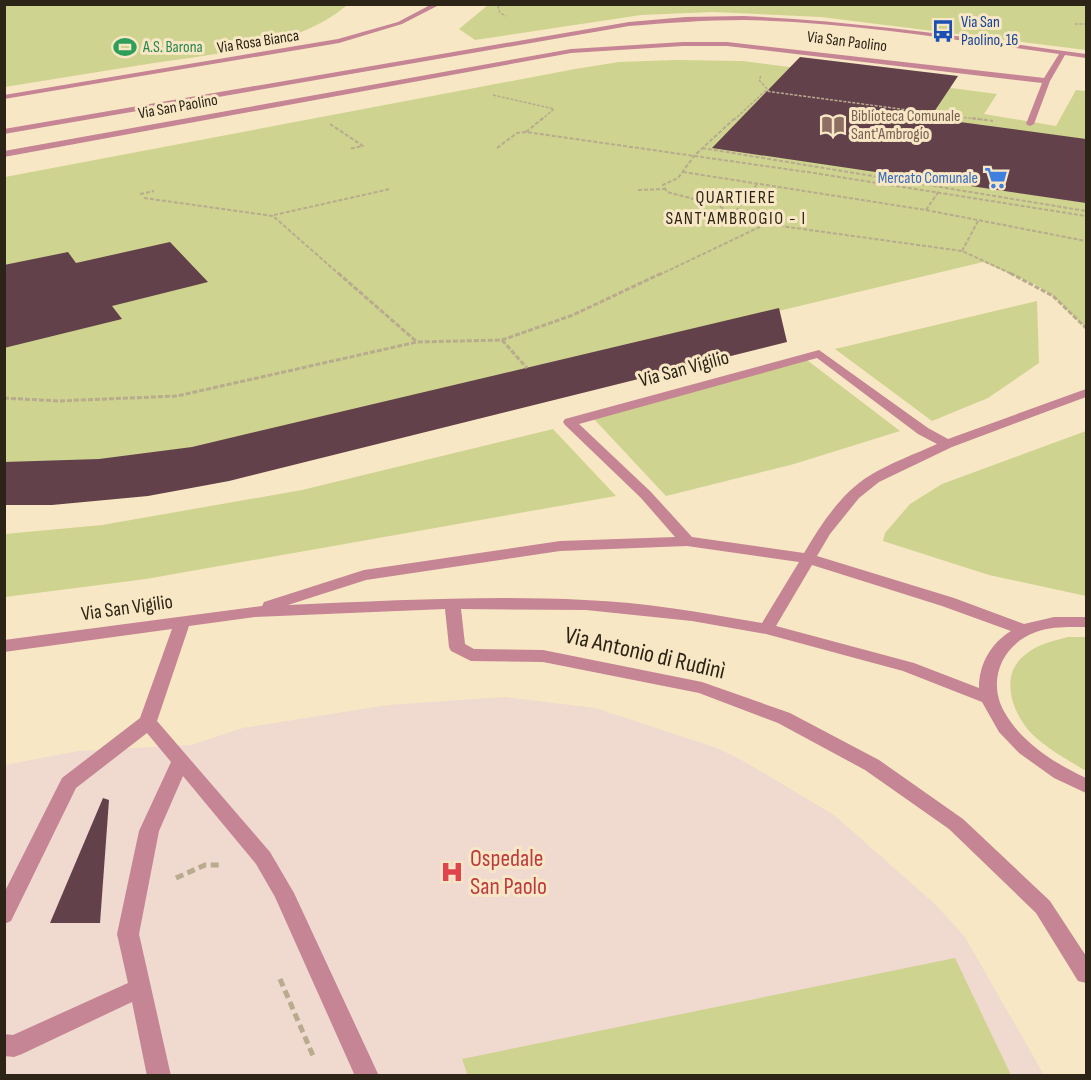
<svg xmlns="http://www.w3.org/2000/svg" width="1091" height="1080" font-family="'Sofia Sans Condensed',sans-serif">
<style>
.medical{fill:#f0d9ce}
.green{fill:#ced38f}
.building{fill:#62414b}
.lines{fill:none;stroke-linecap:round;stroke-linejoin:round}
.path-far3{stroke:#b8ab8e;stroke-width:1.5;stroke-dasharray:3 1.5;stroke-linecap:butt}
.path-far2{stroke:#b8ab8e;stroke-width:2;stroke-dasharray:4 2;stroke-linecap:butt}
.path-far1{stroke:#b8ab8e;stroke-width:3;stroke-dasharray:5 2;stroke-linecap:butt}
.path{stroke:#b8ab8e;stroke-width:5;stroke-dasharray:8 4.5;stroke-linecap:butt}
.minor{fill:#c58594;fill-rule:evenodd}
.labels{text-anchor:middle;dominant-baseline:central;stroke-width:6;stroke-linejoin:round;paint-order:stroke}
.far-transit-label{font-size:16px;fill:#164399;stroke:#f8e7c4;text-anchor:start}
.far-street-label{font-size:16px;fill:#2b2417;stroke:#f8e7c4}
.far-leisure-label{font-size:16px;fill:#27864d;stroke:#f8e7c4;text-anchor:start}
.far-education-label{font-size:16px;fill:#785e54;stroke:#f8e7c4;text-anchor:start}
.far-shop-label{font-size:16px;fill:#366cbe;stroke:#f8e7c4;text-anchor:end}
.far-quarter-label{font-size:18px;letter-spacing:1.5px;fill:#2b2417;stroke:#f8e7c4}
.street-label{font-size:20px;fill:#2b2417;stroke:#f8e7c4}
.near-street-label{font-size:24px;fill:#2b2417;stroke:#f8e7c4}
.near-health-label{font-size:24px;fill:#be3a42;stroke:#f8e7c4;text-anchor:start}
</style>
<rect width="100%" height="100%" fill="#f8e7c4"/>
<polygon class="medical" points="504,697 595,708 717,748 747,763 834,815 935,904 965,937 1044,1075 5,1076 5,765 78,751 191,745 243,728 388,705"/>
<g class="green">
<path d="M 267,4 L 346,6 C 295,48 217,53 154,63 C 104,71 54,79 5,87 L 5,5 Z"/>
<polygon points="488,5 1086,5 1086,50 821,17 713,12 641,15 475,40 459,29"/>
<polygon points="675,60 742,61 997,94 984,114 1056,126 1076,90 1086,91 1086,328 1053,296 1036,285 983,262 242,440 146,457 5,465 5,177 575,69 619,62"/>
<polygon points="1037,301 1039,363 988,398 932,421 835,349"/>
<polygon points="803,357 900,431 794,464 666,496 592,417"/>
<polygon points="553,429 616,496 146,579 5,597 5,534 102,525 302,490"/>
<polygon points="1086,431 1086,596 989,575 883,541 885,533 910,504 942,484"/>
<path d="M 1068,637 L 1086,637 L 1086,771 C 1068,760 1049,750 1033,735 C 1012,714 998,675 1026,654 C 1038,644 1053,641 1068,637 Z"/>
<polygon points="955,958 1011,1075 468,1076 462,1059"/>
</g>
<g class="building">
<polygon points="800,57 958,76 930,118 1086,139 1086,203 712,148"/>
<polygon points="170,242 208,282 112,306 122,319 4,348 4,265 68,252 76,263"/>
<polygon points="779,308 787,342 229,481 148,496 52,505 4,505 4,462 99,459 192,447"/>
<polygon points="103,798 109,800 100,923 50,923"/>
</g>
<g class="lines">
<g class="path-far3">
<polyline points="503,4 498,7 500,13 506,16"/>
<polyline points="1075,24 1086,24"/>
<polyline points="761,76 759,80 769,91"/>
<polyline points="493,95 554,109 541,120"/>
<polyline points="734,120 765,91 983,120"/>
</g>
<g class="path-far2">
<polyline points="543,118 526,132 814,173 1086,216"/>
<polyline points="972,118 993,121"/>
<polyline points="330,124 363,146 349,149"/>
<polyline points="497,148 517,133 526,132"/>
<polyline points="702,148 1086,211"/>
<polyline points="683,172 926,210 1086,241"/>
<polyline points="757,184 734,214 765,224"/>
<polyline points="638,190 665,189"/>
<polyline points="140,194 154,191"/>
<polyline points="144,198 273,216 340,275"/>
<polyline points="926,210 939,191"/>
<polyline points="734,214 717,205 667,192 663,185 678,178 694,156 735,118"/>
<polyline points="274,215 390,189"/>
<polyline points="962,251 978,221"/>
<polyline points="659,275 766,224 962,251 1014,275"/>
</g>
<g class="path-far1">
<polyline points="338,273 417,342"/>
<polyline points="1010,273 1053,296 1086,328"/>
<polyline points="502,340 527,368"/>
<polyline points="4,398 58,401 177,396 417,342 502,340 573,315 662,273"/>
</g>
<g class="path">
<polyline points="176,878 205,865 222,865"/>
<polyline points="280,979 314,1058"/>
</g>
<g class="minor">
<polygon points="432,4 441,4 402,24 339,43 4,99 4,95 338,39 398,22"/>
<path d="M 743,16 C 858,21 972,38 1086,54 L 1086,58 L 1065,55 L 1050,81 L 1034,124 L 1030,126 L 1026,124 L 1042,83 L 727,46 L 683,46 L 571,53 L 4,157 L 4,151 L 571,49 L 683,42 L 727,42 L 1044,78 L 1059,54 C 954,40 849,22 744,20 C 705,20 667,23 629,26 L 4,134 L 4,129 L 629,22 L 686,17 Z"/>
<path d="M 819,350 L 928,428 L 948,439 L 1086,389 L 1086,397 L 952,447 L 879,482 L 859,498 L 830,534 L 817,556 L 954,598 L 1024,624 L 1054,617 L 1086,617 L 1086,627 C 1070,627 1052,626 1036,632 C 1002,644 986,681 1005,713 C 1022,743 1056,764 1086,778 L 1086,793 L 1054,778 L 1019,753 L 999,732 L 982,702 L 903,671 L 766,634 L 692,621 L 586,610 L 461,609 L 465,644 L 474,649 L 543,650 L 702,682 L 790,713 L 879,760 L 963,819 L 1050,901 L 1086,956 L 1086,983 L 1078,981 L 1036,913 L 949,829 L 865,770 L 778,723 L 699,693 L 543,662 L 471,661 L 451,651 L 449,647 L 445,609 L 255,617 L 189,626 L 157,721 L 270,852 L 294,893 L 379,1076 L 355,1076 L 275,897 L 256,864 L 183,776 L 159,831 L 139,934 L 171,1076 L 147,1076 L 132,1002 L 22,1054 L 14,1057 L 4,1056 L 4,1034 L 13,1035 L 128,983 L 117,934 L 139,831 L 171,762 L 147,733 L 76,788 L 11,921 L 4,924 L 4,893 L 62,778 L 140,718 L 172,629 L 4,652 L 4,640 L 262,606 L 264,602 L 364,570 L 560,541 L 675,537 L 641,498 L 565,425 L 563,422 L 565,419 ZM 817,358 L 918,434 L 937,444 C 915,454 890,463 869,476 C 841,493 820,526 804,553 L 692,537 L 651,492 L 579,424 ZM 687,546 L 799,562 L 762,623 C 703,613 644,602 585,600 C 486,595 387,601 288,605 L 366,580 L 560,551 ZM 812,565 L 942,606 L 1011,631 C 991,643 979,664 979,688 L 914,663 L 776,626 Z"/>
</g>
</g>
<defs>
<g id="bus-bare" transform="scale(1.8)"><path d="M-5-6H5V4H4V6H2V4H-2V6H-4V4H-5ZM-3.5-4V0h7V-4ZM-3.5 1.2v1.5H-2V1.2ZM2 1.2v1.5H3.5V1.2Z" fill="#1a4fb4" stroke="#f8e7c4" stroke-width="2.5" paint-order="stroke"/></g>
<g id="stadium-bare" transform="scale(1.8)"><path d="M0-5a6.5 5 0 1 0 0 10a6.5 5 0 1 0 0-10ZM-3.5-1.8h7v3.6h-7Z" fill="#2e9e5b" stroke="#f8e7c4" stroke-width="2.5" paint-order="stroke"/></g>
<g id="library-bare" transform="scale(1.8)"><path d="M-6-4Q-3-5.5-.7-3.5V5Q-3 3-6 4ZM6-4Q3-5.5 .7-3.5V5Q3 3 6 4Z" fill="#8d6e63" stroke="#f8e7c4" stroke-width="2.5" paint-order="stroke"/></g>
<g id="supermarket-bare" transform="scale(1.8)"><path d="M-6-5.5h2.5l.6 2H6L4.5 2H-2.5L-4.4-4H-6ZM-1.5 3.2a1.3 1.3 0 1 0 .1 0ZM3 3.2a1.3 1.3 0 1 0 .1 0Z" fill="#3f7fe0" stroke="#f8e7c4" stroke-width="2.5" paint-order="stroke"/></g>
<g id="hospital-bare" transform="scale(1.8)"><path d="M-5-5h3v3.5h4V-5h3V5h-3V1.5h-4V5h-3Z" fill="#e0444e" stroke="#f8e7c4" stroke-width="2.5" paint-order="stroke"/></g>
</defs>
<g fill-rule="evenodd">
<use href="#bus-bare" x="943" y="31"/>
<use href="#stadium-bare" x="125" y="47"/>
<use href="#library-bare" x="833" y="125"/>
<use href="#supermarket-bare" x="996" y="178"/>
<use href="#hospital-bare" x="452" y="872"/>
</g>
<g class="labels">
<g class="far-transit-label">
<text x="961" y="22">Via San<tspan x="961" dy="18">Paolino, 16</tspan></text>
</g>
<g class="far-street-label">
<text transform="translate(258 42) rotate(-9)">Via Rosa Bianca</text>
<text transform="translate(847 42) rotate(7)">Via San Paolino</text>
<text transform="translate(178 107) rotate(-10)">Via San Paolino</text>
</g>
<g class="far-leisure-label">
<text x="143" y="47">A.S. Barona</text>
</g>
<g class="far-education-label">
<text x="851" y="116">Biblioteca Comunale<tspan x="851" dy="18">Sant'Ambrogio</tspan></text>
</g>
<g class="far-shop-label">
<text x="978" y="178">Mercato Comunale</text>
</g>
<g class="far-quarter-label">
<text x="736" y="197">QUARTIERE<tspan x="736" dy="21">SANT'AMBROGIO - I</tspan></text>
</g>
<g class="street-label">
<text transform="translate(684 369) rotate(-15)">Via San Vigilio</text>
<text transform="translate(127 608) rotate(-8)">Via San Vigilio</text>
</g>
<g class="near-street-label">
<text transform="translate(645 653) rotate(13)">Via Antonio di Rudinì</text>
</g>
<g class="near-health-label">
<text x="470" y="858">Ospedale<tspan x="470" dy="28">San Paolo</tspan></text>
</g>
</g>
<rect width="1091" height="1080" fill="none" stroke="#2b2417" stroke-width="12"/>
</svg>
